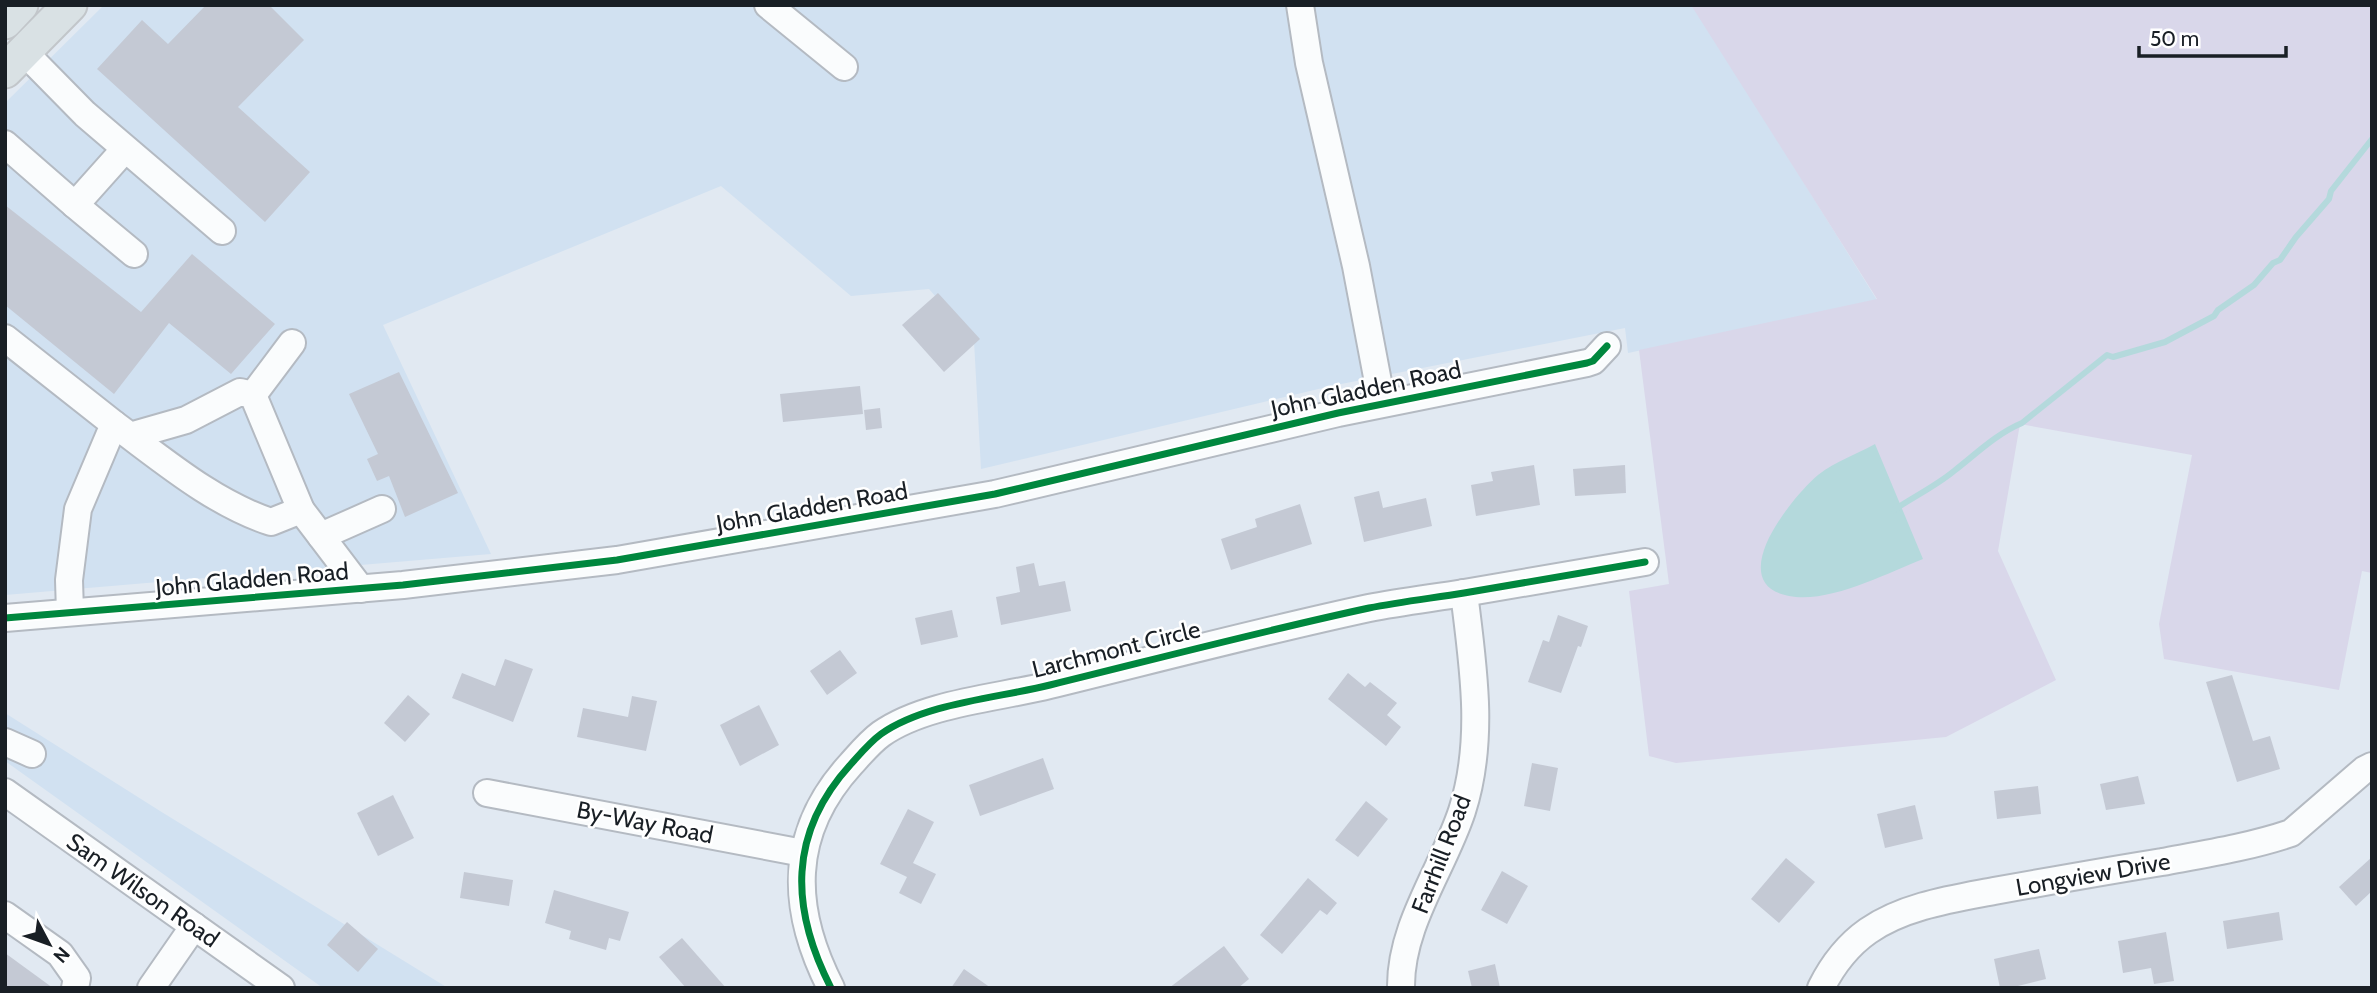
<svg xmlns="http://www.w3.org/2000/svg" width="2377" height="993" font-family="Cabin,sans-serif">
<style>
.built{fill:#d1e1f1}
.green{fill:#d9d7ea}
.water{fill:#b4d9dc}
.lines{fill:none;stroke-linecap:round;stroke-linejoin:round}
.stream{stroke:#b4d9dc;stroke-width:6}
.building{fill:#c4c9d4}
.minor-casing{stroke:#b4bac2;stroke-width:30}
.major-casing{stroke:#c2c6ca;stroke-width:37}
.minor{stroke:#fafcfd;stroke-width:26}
.major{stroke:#d9e1e4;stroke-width:33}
.cycleway-casing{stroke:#fff;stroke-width:11}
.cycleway{stroke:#00873e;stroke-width:7}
.labels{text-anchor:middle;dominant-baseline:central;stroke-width:5;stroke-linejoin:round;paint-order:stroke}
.street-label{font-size:24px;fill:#191f25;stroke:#fff}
</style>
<rect width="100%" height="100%" fill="#e1e9f2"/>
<g class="built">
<polygon points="104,5 1693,5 1877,300 1628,353 1625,328 1331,386 981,469 974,341 929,289 851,296 721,186 383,325 491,554 5,595 5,103"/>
<polygon points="5,713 160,811 448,988 323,988 5,761"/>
</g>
<polygon class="green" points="1691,5 2372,5 2372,573 2362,571 2339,690 2164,659 2159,624 2192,455 2020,424 1998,551 2056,680 1946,737 1676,763 1649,756 1629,591 1669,584 1639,350 1877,299"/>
<path class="water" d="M 1875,444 L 1923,559 C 1887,573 1829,604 1789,596 C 1722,583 1792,497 1818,475 C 1836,461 1855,455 1875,444 Z"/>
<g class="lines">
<path class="stream" d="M 1894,510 C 1913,497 1936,486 1954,471 C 1976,454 1996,434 2022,423 L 2107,355 L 2113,357 L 2165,342 L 2214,316 L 2218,310 L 2254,285 L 2273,263 L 2280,260 L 2296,237 L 2329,199 L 2331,191 L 2372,139"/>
</g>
<g class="building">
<polygon points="206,5 269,5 304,40 238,107 310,172 265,222 97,69 142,20 168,44"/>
<polygon points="5,205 141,312 192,254 275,324 231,374 169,323 114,394 5,305"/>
<polygon points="938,293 980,339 944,372 902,325"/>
<polygon points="399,372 458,493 405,517 389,476 377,481 367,459 378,454 349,394"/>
<polygon points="860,386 863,414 783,422 780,394"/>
<polygon points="880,408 882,428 866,430 864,410"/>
<polygon points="1534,465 1540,505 1476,516 1471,485 1493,481 1491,472"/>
<polygon points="1625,465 1626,493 1575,496 1573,469"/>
<polygon points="1379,491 1383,508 1426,498 1432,526 1364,542 1354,497"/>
<polygon points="1300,504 1312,544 1231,570 1221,539 1257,527 1255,519"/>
<polygon points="1034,563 1039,586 1065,581 1071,611 1001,625 996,597 1020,592 1016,567"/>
<polygon points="952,610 958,637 921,645 915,618"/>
<polygon points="1558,615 1588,626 1581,647 1578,646 1561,693 1528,682 1543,640 1549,642"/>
<polygon points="840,650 857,673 827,695 810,671"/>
<polygon points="505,659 533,669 513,722 452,698 462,673 495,686"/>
<polygon points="1348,673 1365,687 1370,682 1397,703 1387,715 1401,727 1386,746 1328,699"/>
<polygon points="2232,675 2253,741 2270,736 2280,769 2237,782 2206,682"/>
<polygon points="408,695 430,714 405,742 384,723"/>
<polygon points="632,696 657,701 646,751 577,737 583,708 628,717"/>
<polygon points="759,705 779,745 740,766 720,725"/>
<polygon points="1043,758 1054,789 980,816 969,785"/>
<polygon points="1532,763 1558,768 1550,811 1524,806"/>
<polygon points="2138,776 2145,804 2106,810 2100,784"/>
<polygon points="2038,786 2041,814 1997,819 1994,791"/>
<polygon points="393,795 414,838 378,856 357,813"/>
<polygon points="1366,801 1388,819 1358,857 1335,840"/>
<polygon points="1915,805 1923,839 1885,848 1877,814"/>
<polygon points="908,809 934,822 913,863 936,874 921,904 899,893 907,877 880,864"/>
<polygon points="2372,857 2372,891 2356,906 2339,887"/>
<polygon points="1786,858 1815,882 1779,923 1751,899"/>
<polygon points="1502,871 1528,886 1507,924 1481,910"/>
<polygon points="464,872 513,880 509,906 460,898"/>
<polygon points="1308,878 1337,903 1327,915 1320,910 1282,954 1260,935"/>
<polygon points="554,890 629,912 620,941 609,938 606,950 569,939 571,931 545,923"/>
<polygon points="2279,912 2283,940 2227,949 2223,921"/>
<polygon points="347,922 378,949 358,972 327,945"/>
<polygon points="2166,932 2174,981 2154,984 2151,968 2123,973 2118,941"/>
<polygon points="682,938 726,988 686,988 659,957"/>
<polygon points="1224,946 1249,979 1238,988 1169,988"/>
<polygon points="2039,949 2046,979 2010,988 2000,988 1994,959"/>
<polygon points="5,953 53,988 5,988"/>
<polygon points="1495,964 1500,988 1472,988 1468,971"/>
<polygon points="964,969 991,988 951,988"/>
</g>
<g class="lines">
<g class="minor-casing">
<g id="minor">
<polyline points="768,5 844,67"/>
<polyline points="1300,5 1309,63 1356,266 1382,403"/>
<polyline points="24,52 85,114 222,231"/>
<polyline points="5,144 75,205 125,149"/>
<polyline points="75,205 134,254"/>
<polyline points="5,338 114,424 78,509 69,580 70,612"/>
<polyline points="253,395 292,343"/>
<path d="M 114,424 C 163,460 213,503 271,522 L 301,510 L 253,395 L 240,392 L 186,420 L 130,436"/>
<polyline points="301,510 361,589"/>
<polyline points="321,536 382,509"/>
<polyline points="5,618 403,585 617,560 995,494 1338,413 1587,363 1593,361 1607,346"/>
<polyline points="5,742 32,754"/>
<polyline points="5,792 281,988"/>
<polyline points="487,793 803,853"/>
<polyline points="5,915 60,954 77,978 75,988"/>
<polyline points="151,988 194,926"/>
<path d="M 831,988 C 790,908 788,833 851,764 C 860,754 870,742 881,734 C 925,703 998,698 1050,685 C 1156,659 1262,631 1369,608 C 1400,602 1433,598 1464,593 C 1525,583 1585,572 1645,562"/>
<path d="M 1401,988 C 1400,925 1443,869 1462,811 C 1485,740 1473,665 1464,593"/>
<path d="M 1821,988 C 1832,966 1848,945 1868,931 C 1904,906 1952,899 1994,891 C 2050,881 2106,871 2162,862 C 2205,854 2250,847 2291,833 L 2364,770 L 2372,766"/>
</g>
</g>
<g class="major-casing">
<g id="major">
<polyline points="5,22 21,5"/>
<polyline points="5,71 70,5"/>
</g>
</g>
<use href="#minor" class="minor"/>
<use href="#major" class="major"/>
<g class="cycleway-casing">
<g id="cycleway">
<polyline points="5,618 403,585 617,560 995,494 1338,413 1587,363 1593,361 1607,346"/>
<path d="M 831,988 C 790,908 788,833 851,764 C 860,754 870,742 881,734 C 925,703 998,698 1050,685 C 1156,659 1262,631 1369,608 C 1400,602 1433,598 1464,593 C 1525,583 1585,572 1645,562"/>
</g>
</g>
<use href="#cycleway" class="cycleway"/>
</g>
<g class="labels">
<g class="street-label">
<text transform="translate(1366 389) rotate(-12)">John Gladden Road</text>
<text transform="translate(812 507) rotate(-10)">John Gladden Road</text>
<text transform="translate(252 579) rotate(-5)">John Gladden Road</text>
<text transform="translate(1116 649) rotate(-14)">Larchmont Circle</text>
<text transform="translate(645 822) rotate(11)">By-Way Road</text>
<text transform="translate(1441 854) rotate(-69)">Farrhill Road</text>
<text transform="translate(2093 874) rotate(-10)">Longview Drive</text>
<text transform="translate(143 890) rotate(35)">Sam Wilson Road</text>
</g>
</g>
<rect width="2377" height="993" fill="none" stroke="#191f25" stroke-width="14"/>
<g transform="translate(49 944) rotate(131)" stroke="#ffffff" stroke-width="5" paint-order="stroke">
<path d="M0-5L12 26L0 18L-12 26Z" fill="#191f25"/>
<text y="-10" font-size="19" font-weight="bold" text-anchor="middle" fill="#191f25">N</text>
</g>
<path d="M2139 46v10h147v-10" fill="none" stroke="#191f25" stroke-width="3.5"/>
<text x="2150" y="46" font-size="21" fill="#191f25" stroke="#ffffff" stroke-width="5" paint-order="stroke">50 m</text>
</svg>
